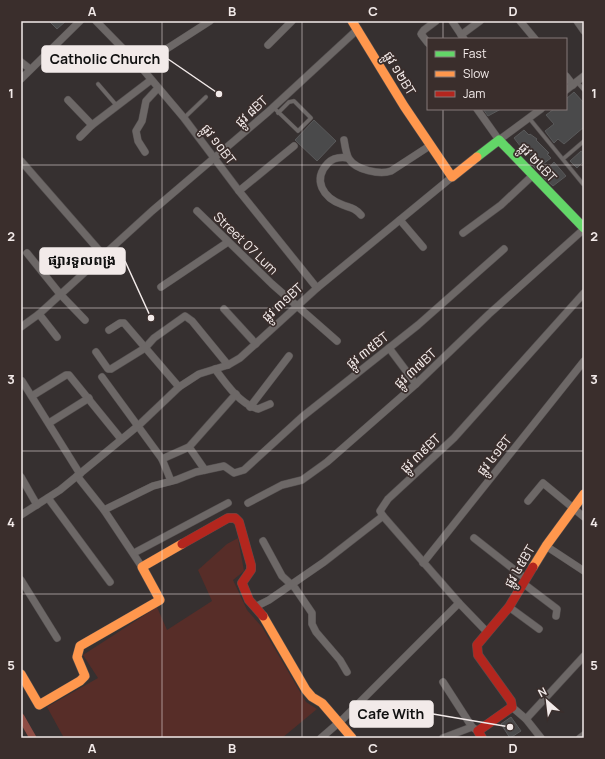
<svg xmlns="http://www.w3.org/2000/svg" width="605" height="759" font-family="Manrope,'Noto Sans Khmer',sans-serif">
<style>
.green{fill:#572d28}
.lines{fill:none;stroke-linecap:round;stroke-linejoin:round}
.canal{stroke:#8e4d45;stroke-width:7}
.building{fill:#4a4a4b;stroke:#59595a}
.lane-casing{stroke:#544f4f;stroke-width:4.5}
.street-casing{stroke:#544f4f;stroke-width:8}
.fast-casing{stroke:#544f4f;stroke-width:10}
.slow-casing{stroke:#544f4f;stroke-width:10}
.jam-casing{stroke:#544f4f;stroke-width:10}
.lane{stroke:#6d6867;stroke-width:3.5}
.street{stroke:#6d6867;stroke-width:7}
.fast{stroke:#63d668;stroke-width:9}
.slow{stroke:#ff974d;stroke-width:9}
.jam{stroke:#b3261e;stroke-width:9}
.grid{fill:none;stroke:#f2eae9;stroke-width:1;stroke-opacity:0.55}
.labels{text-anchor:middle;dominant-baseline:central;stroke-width:3.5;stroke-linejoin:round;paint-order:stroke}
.street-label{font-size:13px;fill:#f2eae9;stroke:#3a2e2c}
.leader{fill:none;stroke:#f2eae9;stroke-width:1.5}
.callout-dot{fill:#f2eae9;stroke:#3a2e2c;stroke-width:1.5}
.callout{fill:#f2eae9;stroke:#f2eae9;stroke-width:1.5}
.callout-label{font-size:14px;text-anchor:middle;font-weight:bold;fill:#111}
.neatline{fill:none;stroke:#f2eae9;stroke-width:1.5}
.grid-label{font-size:13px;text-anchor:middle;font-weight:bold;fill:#f2eae9}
</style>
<rect width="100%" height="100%" fill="#363030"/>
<polygon class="green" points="238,538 244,571 233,580 247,610 262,627 306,702 317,709 282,738 64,738 47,707 98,678 83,655 157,607 167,630 212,601 198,570 227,544"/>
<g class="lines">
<polyline class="canal" points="21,717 33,738"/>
</g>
<g class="building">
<polygon points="49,21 66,21 57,29"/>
<polygon points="574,92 584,103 584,127 564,144 558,139 554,143 545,131 554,124 546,115 554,109 566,109 566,99"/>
<polygon points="483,109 501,109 488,116"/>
<polygon points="314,120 336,141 317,161 295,140"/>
<polygon points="524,130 529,135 530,134 537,139 536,140 549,153 547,154 551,158 536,169 530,163 534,159 526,149 524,151 514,138"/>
<polygon points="581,151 584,153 584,161 577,168 570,161"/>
<polygon points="554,162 566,176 553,186 542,176"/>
<polygon points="511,717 521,731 510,738 501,724"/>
</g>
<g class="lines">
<g class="lane-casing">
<g id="lane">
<polyline points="577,82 584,90"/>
<polyline points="98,84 117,106"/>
<polyline points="273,107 297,130 298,131 311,118 294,101 289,102 278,113"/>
<polyline points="184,118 206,97"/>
<polyline points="529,118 583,184"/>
<polyline points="563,159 584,141"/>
</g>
</g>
<g class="street-casing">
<g id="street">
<polyline points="96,21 140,66 184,118 239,191 317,288"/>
<polyline points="452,21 464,39"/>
<polyline points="520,21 535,39"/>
<polyline points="577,21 584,31"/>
<polyline points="461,35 480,21"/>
<polyline points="428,43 421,34 424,30 436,21"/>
<polyline points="268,45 292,21"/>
<polyline points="21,62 30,69"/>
<polyline points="140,66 210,21"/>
<polyline points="566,76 573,85"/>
<polyline points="21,79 80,21"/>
<polyline points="566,90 584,76"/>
<polyline points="68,100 92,125"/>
<polyline points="477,109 499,140 541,109"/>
<polyline points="80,137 92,125 151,80"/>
<path d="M 344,140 C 345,146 346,154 349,159 C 356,170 380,175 391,171 L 431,145"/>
<polyline points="145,152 138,141 136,131 142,121 146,101 158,88"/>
<path d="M 348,158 C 341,157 334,157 328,163 C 312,180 323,198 343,205 C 351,208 355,208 361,215"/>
<polyline points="21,161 104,256"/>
<polyline points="239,191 294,146"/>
<polyline points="197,211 272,284 337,341"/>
<polyline points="400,220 423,247"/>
<polyline points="463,233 501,205 532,176"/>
<polyline points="27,253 60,294 85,320"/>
<polyline points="161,287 228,242"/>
<polyline points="224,309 256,344"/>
<polyline points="39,314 57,337"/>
<polyline points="21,327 39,314 152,211 268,112 358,29"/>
<polyline points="109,330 120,323 124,323 179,387"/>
<polyline points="389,348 416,384"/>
<polyline points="96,352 108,369 111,369 145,348 154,338 185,316 192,321 228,365"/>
<path d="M 215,369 C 226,384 240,404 258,409 L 270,404"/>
<polyline points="102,377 162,459 189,447 236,394"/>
<polyline points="22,381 80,474"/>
<polyline points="32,396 66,375 69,375 121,439"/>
<polyline points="250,407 289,356"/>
<polyline points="49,423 89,398"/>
<polyline points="189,447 205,470"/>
<polyline points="162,459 171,481"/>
<polyline points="77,476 104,510 142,567"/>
<polyline points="21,477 37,505"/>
<polyline points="48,498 110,582"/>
<polyline points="528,501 543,483 584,517"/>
<polyline points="248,503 282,485 302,480 327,462 416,384 489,314 584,229"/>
<polyline points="104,510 153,486 176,480 196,472 224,466 234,473 244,470 302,417 418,325 504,249"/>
<polyline points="21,515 60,490 139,425 179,387 199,374 228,365 240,358 317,288 452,177"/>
<polyline points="474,538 526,579"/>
<polyline points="263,541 282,576 295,588 312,613 312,624 316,632 340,660 347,672"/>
<polyline points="546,546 584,571"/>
<polyline points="134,553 228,503"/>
<polyline points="423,563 584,361"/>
<polyline points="21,580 57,638"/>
<polyline points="524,584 557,609 556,616"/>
<polyline points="255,607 269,600 324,562 383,516"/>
<polyline points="509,607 539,629"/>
<polyline points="487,632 459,603 383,516 380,511 388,499 454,438 584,293"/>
<polyline points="443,682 472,727 478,731"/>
<polyline points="512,707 526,719 541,738"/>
<polyline points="526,719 584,656"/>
<polyline points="321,738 343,719 459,603"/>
<polyline points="443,738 472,727"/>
<polyline points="580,738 584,735"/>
</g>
</g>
<g class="fast-casing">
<polyline id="fast" points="477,157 499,140 584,228"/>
</g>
<g class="slow-casing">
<g id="slow">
<polyline points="352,21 404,106 452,177 477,157"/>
<polyline points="533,567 546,546 584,494"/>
<polyline points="263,616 306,690 312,697 322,703 352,738"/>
<polyline points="21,674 39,705 80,681 85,676 77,657 80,646 160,600 142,567 182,544"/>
</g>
</g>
<g class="jam-casing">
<g id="jam">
<polyline points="182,544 228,518 235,518 239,522 251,565 251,570 242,583 249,600 263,616"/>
<polyline points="482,738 478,731 512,707 511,701 478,655 477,645 509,607 533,567"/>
</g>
</g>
<use href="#lane" class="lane"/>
<use href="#street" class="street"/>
<use href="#fast" class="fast"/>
<use href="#slow" class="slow"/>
<use href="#jam" class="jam"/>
</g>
<path class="grid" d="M 162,21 L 162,738M 302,21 L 302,738M 443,21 L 443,39M 443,109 L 443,738M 21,165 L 584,165M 21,308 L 584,308M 21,451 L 584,451M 21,594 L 584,594"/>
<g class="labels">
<g class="street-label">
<text transform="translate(400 73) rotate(59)">ផ្លូវ ១២BT</text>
<text transform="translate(251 111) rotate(-42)">ផ្លូវ ៨BT</text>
<text transform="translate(219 144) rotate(53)">ផ្លូវ ១០BT</text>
<text transform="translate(538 162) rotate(47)">ផ្លូវ ២៤BT</text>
<text transform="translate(246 243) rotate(44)">Street 07 Lum</text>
<text transform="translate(282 302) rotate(-42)">ផ្លូវ ៣១BT</text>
<text transform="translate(367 350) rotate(-38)">ផ្លូវ ៣៥BT</text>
<text transform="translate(415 368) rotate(-42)">ផ្លូវ ៣៧BT</text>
<text transform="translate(420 453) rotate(-43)">ផ្លូវ ៣៩BT</text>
<text transform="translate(494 455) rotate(-51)">ផ្លូវ ៤១BT</text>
<text transform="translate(519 566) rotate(-59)">ផ្លូវ ៤៥BT</text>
</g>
</g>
<path class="leader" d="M219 94L168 59M151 318L125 261M510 727L433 714"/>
<g class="callout-dot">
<circle cx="219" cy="94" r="4"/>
<circle cx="151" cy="318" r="4"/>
<circle cx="510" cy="727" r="4"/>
</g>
<g class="callout">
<rect x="42" y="46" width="126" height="26" rx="4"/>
<rect x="40" y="248" width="85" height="26" rx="4"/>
<rect x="350" y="701" width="83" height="26" rx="4"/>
</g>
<g class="callout-label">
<text x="105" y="64">Catholic Church</text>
<text x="82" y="265">ផ្សារទួលពង្រ</text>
<text x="391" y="719">Cafe With</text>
</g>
<rect width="605" height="759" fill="none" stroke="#3a2e2c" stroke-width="44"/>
<rect x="427" y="38" width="140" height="72" fill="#3a2e2c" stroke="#847978"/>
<rect x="435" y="51" width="20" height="6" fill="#63d668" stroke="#847978"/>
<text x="463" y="58" font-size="12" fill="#f2eae9">Fast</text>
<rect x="435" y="71" width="20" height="6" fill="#ff974d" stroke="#847978"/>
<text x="463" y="78" font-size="12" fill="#f2eae9">Slow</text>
<rect x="435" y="91" width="20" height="6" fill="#b3261e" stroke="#847978"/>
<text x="463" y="98" font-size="12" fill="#f2eae9">Jam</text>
<g transform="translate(547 701) rotate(332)" stroke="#3a2e2c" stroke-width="3" paint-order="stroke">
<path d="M0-3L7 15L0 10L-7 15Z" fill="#f2eae9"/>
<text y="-6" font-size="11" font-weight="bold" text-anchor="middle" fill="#f2eae9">N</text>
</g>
<rect x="22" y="22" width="561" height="715" class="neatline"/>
<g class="grid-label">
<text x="92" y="16">A</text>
<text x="232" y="16">B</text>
<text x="373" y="16">C</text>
<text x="513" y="16">D</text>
<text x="11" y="98">1</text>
<text x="594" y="98">1</text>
<text x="11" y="241">2</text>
<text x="594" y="241">2</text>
<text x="11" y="384">3</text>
<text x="594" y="384">3</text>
<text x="11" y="527">4</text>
<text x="594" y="527">4</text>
<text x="11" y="670">5</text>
<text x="594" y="670">5</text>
<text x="92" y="753">A</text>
<text x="232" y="753">B</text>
<text x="373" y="753">C</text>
<text x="513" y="753">D</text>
</g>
</svg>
